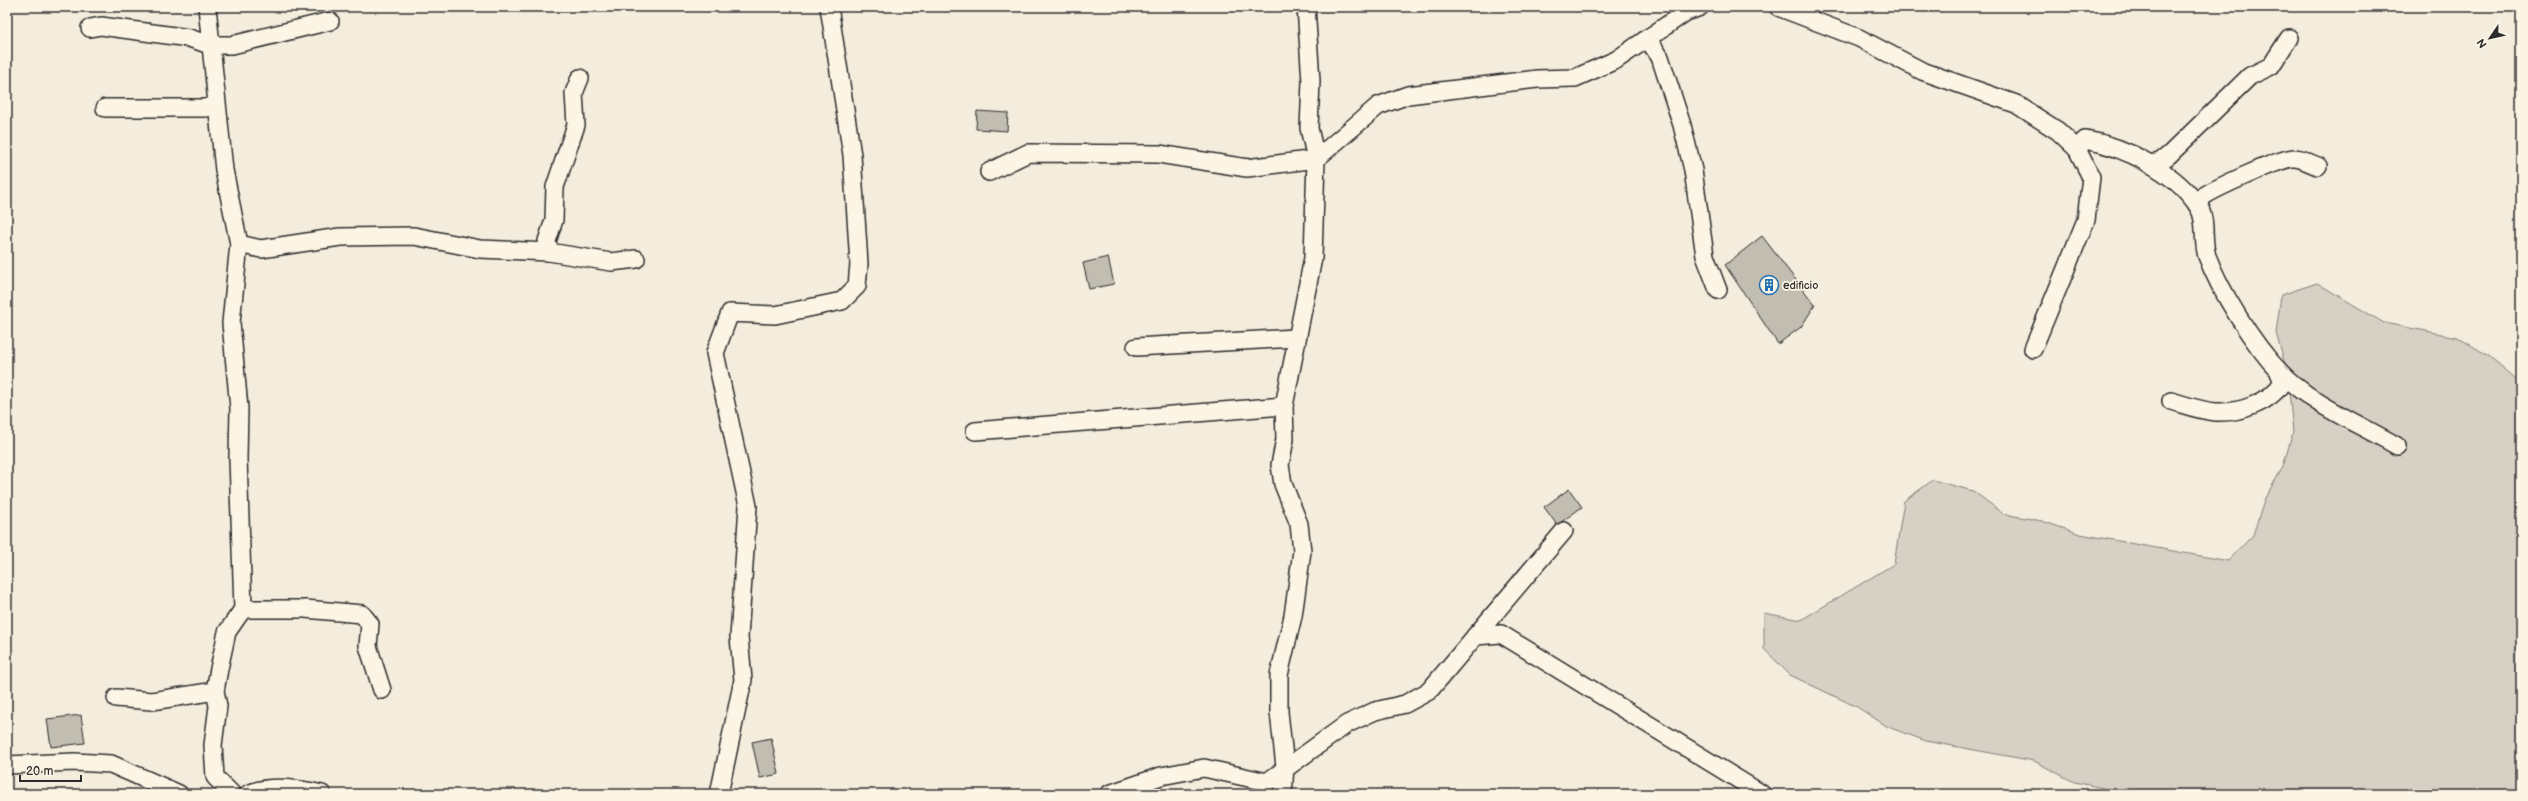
<svg xmlns="http://www.w3.org/2000/svg" width="2528" height="801" font-family="'Balsamiq Sans',sans-serif">
<style>
.green{fill:#d6d1c4;stroke:#807e78}
.building{fill:#c2bdb1;stroke:#2b2b2b}
.lines{fill:none;stroke-linecap:round;stroke-linejoin:round}
.street-casing{stroke:#2b2b2b;stroke-width:20}
.street{stroke:#fcf5e5;stroke-width:17}
.labels{text-anchor:middle;dominant-baseline:central;stroke-width:3.5;stroke-linejoin:round;paint-order:stroke}
.poi-label{font-size:11px;fill:#2b2b2b;stroke:#fcf5e5;text-anchor:start}
</style>
<rect width="100%" height="100%" fill="#f4edde"/>
<filter id="ink" filterUnits="userSpaceOnUse"><feTurbulence type="fractalNoise" baseFrequency=".025" numOctaves="2"/><feDisplacementMap in="SourceGraphic" scale="8" xChannelSelector="R" yChannelSelector="G"/><feConvolveMatrix kernelMatrix="1 2 1 2 8 2 1 2 1" color-interpolation-filters="sRGB"/></filter>
<g filter="url(#ink)">
<polygon class="green" points="2317,283 2384,323 2457,337 2489,356 2521,383 2521,794 2132,794 2074,782 2034,761 1926,741 1888,727 1857,707 1790,675 1764,649 1764,613 1801,620 1894,564 1904,501 1933,480 1973,491 2004,514 2042,521 2080,534 2228,561 2253,535 2265,498 2283,467 2293,432 2287,371 2276,333 2281,295"/>
<g class="building">
<polygon points="977,111 1008,113 1007,131 976,129"/>
<polygon points="1762,236 1815,305 1801,327 1778,344 1725,265"/>
<polygon points="1108,257 1114,284 1089,289 1083,263"/>
<polygon points="1569,489 1582,507 1557,525 1544,507"/>
<polygon points="81,715 85,743 51,747 47,719"/>
<polygon points="771,738 779,774 760,778 752,742"/>
</g>
<g class="lines">
<g class="street-casing">
<g id="street">
<polyline points="207,7 224,170 239,244 231,323 239,408 238,458 243,609 227,632 219,669 215,691 218,706 213,745 215,777 232,794"/>
<polyline points="1778,7 1859,38 1922,71 2016,104 2058,131 2077,149 2091,177 2086,220 2033,349"/>
<polyline points="90,28 101,26 189,38 210,45 232,45 330,21"/>
<polyline points="1647,38 1660,57 1682,125 1693,170 1705,256 1718,290"/>
<polyline points="105,108 206,108 216,104"/>
<path d="M 2077,149 L 2085,140 C 2124,146 2178,173 2199,208 C 2207,220 2202,241 2207,256 C 2220,291 2253,344 2279,371 C 2310,404 2358,423 2397,446"/>
<polyline points="2149,164 2160,162 2169,155 2250,76 2271,66 2289,38"/>
<polyline points="989,172 1028,153 1159,154 1247,168 1316,159 1378,106 1408,95 1537,79 1575,78 1616,60 1686,12 1700,7"/>
<path d="M 2200,209 L 2201,198 C 2211,190 2283,157 2294,158 C 2302,158 2311,164 2318,166"/>
<polyline points="239,244 261,249 340,237 414,236 480,249 549,252 611,262 636,259"/>
<polyline points="549,252 547,241 554,220 555,187 576,125 574,93 580,78"/>
<polyline points="1136,347 1295,338"/>
<path d="M 2171,401 C 2185,405 2201,411 2216,412 C 2240,413 2271,403 2283,381 L 2279,371"/>
<polyline points="975,431 1284,406"/>
<polyline points="243,609 305,609 362,614 370,624 368,646 382,690"/>
<polyline points="1475,636 1501,634 1762,794"/>
<polyline points="116,698 152,701 215,691"/>
<polyline points="7,765 74,762 111,764 179,794"/>
<path d="M 248,794 C 269,784 300,789 322,794"/>
<polyline points="719,794 743,680 739,637 748,506 715,353 730,313 775,315 842,301 857,286 859,264 852,155 829,7"/>
<polyline points="1109,794 1161,776 1204,768 1267,782 1347,724 1375,711 1405,704 1429,691 1564,531"/>
<polyline points="1283,794 1285,767 1279,712 1279,675 1293,616 1302,551 1299,524 1283,484 1280,465 1285,439 1284,406 1313,258 1316,159 1309,128 1311,81 1306,7"/>
</g>
</g>
<use href="#street" class="street"/>
</g>
</g>
<defs>
<g id="building-ring" transform="scale(1)"><circle r="9.5" fill="#fcf5e5" stroke="#1f6fb2" stroke-width="1.5"/><path d="M-4-6H4V6H1V3H-1V6H-4ZM-2.5-4.3h1.7v1.8h-1.7ZM.8-4.3h1.7v1.8H.8ZM-2.5-1h1.7V.8h-1.7ZM.8-1h1.7V.8H.8Z" fill="#1f6fb2"/></g>
</defs>
<g fill-rule="evenodd">
<use href="#building-ring" x="1769" y="285"/>
</g>
<g class="labels">
<g class="poi-label">
<text x="1783" y="285">edificio</text>
</g>
</g>
<rect width="2528" height="801" fill="none" stroke="#fcf5e5" stroke-width="24"/>
<rect x="12" y="12" width="2504" height="777" fill="none" stroke="#2b2b2b" stroke-width="1.5" filter="url(#ink)"/>
<g transform="translate(2490 38) rotate(236)" stroke="#fcf5e5" stroke-width="3" paint-order="stroke">
<path d="M0-3L7 15L0 10L-7 15Z" fill="#2b2b2b"/>
<text y="-6" font-size="11" font-weight="bold" text-anchor="middle" fill="#2b2b2b">N</text>
</g>
<path d="M20 775v6h61v-6" fill="none" stroke="#2b2b2b" stroke-width="2"/>
<text x="26" y="775" font-size="12" fill="#2b2b2b" stroke="#fcf5e5" stroke-width="3" paint-order="stroke">20 m</text>
</svg>
